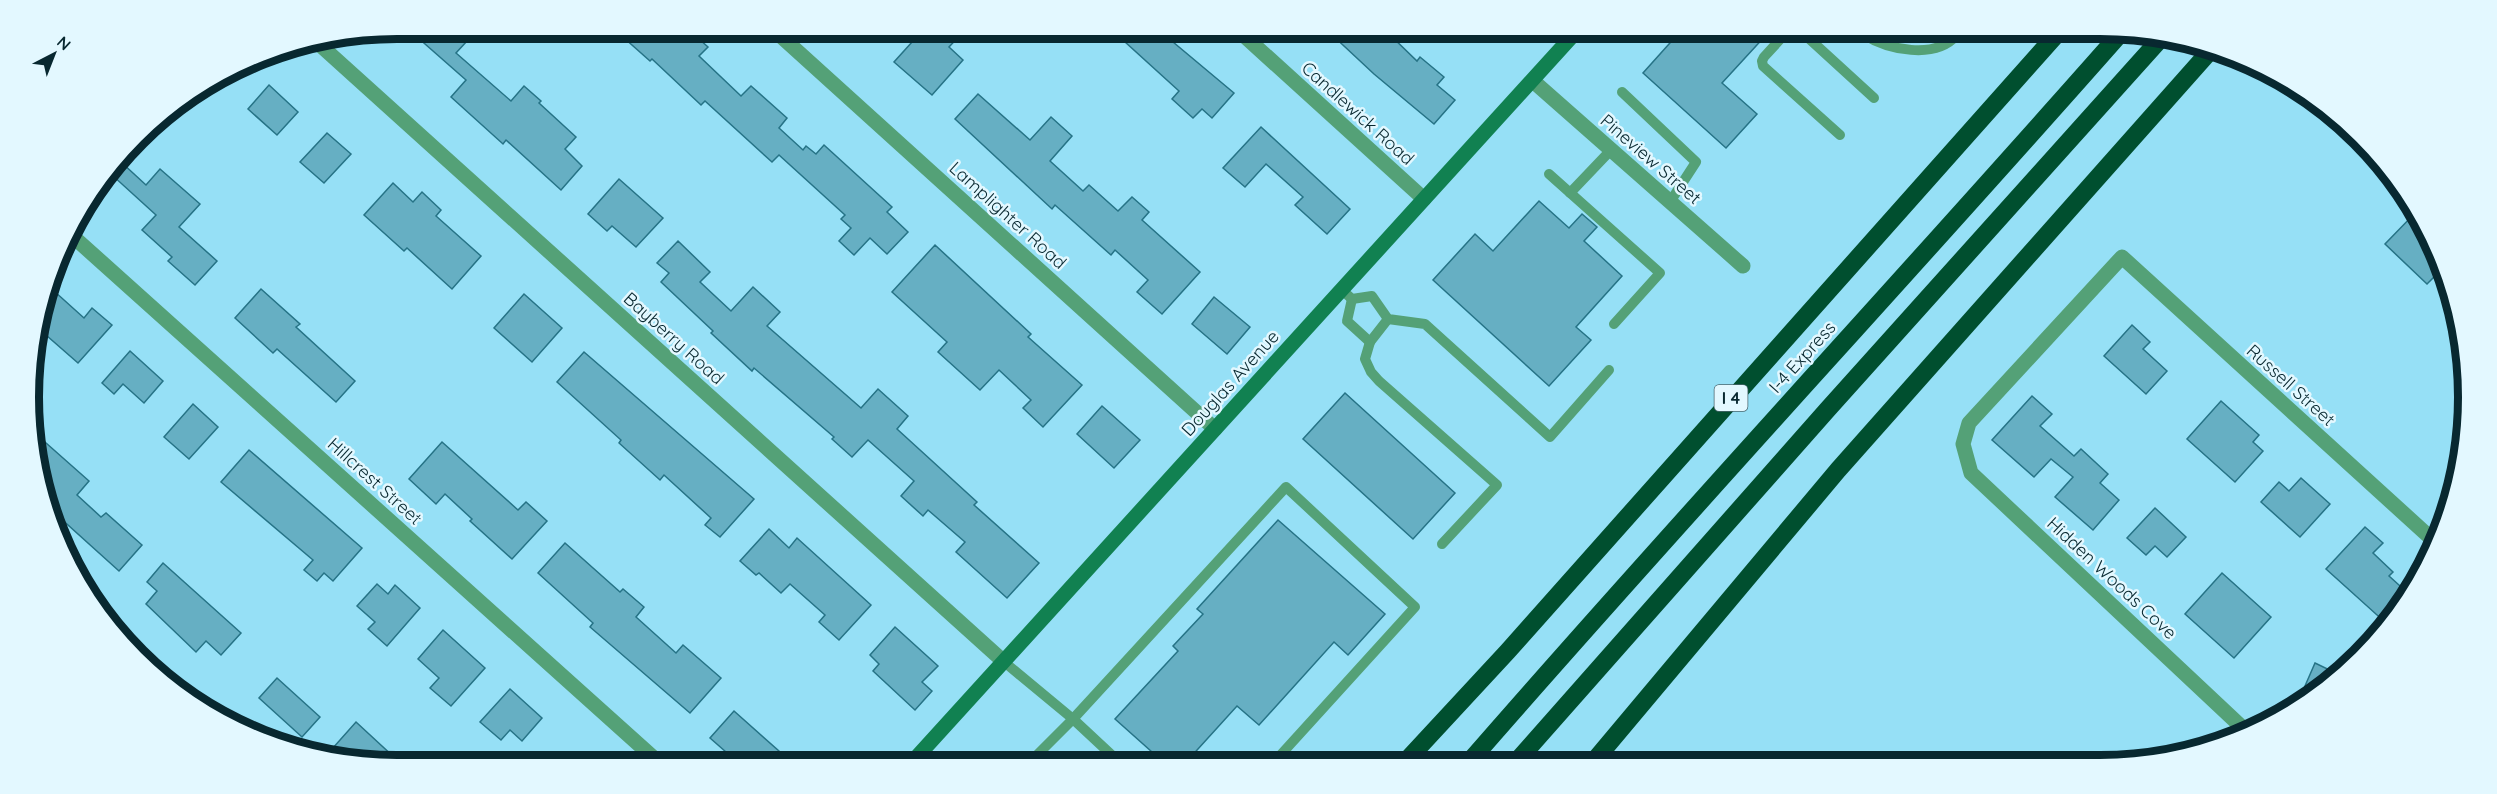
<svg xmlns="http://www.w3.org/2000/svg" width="2497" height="794" font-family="Quicksand,sans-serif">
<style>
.building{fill:#66afc3;stroke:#267386;stroke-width:1.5}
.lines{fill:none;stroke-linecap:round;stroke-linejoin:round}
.service{stroke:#54a177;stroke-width:10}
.minor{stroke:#54a177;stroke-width:15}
.secondary{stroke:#118151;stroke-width:15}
.motorway{stroke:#004f2f;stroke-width:18}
.labels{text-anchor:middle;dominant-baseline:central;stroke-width:5;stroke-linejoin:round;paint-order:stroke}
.shield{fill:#e3f8ff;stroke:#4a666e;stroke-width:1.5}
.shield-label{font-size:16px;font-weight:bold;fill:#082830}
.street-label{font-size:18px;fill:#082830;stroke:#e3f8ff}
.rim{fill:none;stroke:#082830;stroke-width:8}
</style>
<rect width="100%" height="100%" fill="#96e0f6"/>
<g class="building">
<polygon points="408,29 454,29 467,41 456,53 511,101 524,86 541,101 539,103 576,137 565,149 582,166 561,190 506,140 503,144 451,97 466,80"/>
<polygon points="614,29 689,30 708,47 699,56 741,96 751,86 787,118 779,128 803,150 806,146 816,154 824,145 892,207 887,212 908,232 887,254 870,238 854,255 839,241 851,228 841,219 845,215 779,155 772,162 705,101 701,105 652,59 650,61"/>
<polygon points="922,31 964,31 949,47 963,60 932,95 894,62"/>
<polygon points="1113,31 1161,32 1234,93 1212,118 1202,109 1193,118 1172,99 1179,91"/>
<polygon points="1329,32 1387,32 1417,61 1420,57 1444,77 1437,85 1455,100 1434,124 1374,74"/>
<polygon points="1678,34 1767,34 1722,83 1757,114 1726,148 1643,73"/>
<polygon points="269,85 298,112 277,135 248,109"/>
<polygon points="978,94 1030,140 1051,117 1072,136 1050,161 1083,191 1089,185 1118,211 1132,197 1149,212 1142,220 1200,272 1162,314 1137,292 1148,280 1115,250 1111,255 1055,205 1052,209 955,119"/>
<polygon points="1261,127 1350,209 1327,234 1295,205 1303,197 1266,164 1245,187 1223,168"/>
<polygon points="327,133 351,154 324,183 300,162"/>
<polygon points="121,162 146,185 160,169 200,204 179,227 217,261 195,285 168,261 172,257 142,230 156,215 112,175"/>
<polygon points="619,179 663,218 636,247 612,226 607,231 588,214"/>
<polygon points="393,183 413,202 422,192 441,210 436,216 481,256 452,289 407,248 404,251 364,215"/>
<polygon points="1539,201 1569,228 1582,214 1597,227 1584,241 1622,276 1576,327 1591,340 1549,386 1433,280 1475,234 1493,251"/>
<polygon points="2415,213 2439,272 2427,284 2385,244"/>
<polygon points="678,241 710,272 700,282 731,311 753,287 780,312 767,326 861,408 878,389 908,416 897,429 977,502 974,505 1039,563 1007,598 956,552 965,542 928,510 923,516 901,496 914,481 868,440 852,457 832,439 834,437 754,368 752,371 711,333 713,331 661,282 669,273 657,263"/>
<polygon points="935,245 1031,334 1028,337 1082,385 1043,427 1023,408 1031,400 999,370 980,390 938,352 947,342 892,292"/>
<polygon points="261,289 300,324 296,327 355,381 336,402 277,349 273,353 235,318"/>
<polygon points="54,291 84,318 92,308 112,325 78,363 38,328 47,298"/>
<polygon points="524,294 562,328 532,362 494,328"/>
<polygon points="1214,297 1250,327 1227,354 1192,324"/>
<polygon points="2132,325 2150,342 2143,349 2167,371 2146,394 2104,356"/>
<polygon points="130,351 163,381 144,403 123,384 114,394 102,383"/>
<polygon points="584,352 754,499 720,537 705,525 711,518 664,475 660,480 619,443 621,440 557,382"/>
<polygon points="1345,393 1455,493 1413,539 1303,439"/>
<polygon points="2032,396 2052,414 2040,426 2074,456 2081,449 2108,474 2100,483 2119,500 2093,530 2055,497 2073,477 2051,459 2034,477 1992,440"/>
<polygon points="2221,401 2259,435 2253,442 2263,451 2235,482 2187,439"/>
<polygon points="193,404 218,427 189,459 164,437"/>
<polygon points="1102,406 1140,440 1114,468 1077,434"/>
<polygon points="37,435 89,481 77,495 101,517 106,513 142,545 119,571 48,507 41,492"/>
<polygon points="442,442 518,510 526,502 547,521 512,559 470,521 472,519 445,494 436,504 409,479"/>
<polygon points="249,450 362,548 333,581 324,573 317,581 304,570 313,560 221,482"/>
<polygon points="2301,478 2330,504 2300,537 2261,502 2279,482 2289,491"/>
<polygon points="2155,508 2186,537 2167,557 2155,546 2146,555 2127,538"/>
<polygon points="1278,520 1385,614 1348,655 1334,642 1259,725 1237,706 1188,760 1161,760 1115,719 1178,651 1173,646 1203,614 1197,609"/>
<polygon points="2365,527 2383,543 2373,553 2393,572 2389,576 2409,594 2387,624 2326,569"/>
<polygon points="769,529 789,548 797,538 871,605 839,640 819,622 825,615 790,584 781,593 759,573 756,575 740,561"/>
<polygon points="565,543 620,592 623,589 644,607 636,617 676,653 683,645 721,678 690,713 590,627 593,623 538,573"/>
<polygon points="163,563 241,633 221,655 206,641 196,652 146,604 157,591 147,582"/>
<polygon points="2222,573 2271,617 2234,658 2185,614"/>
<polygon points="377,584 388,594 395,585 420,608 387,646 368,629 375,622 357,606"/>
<polygon points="895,627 938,666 922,682 932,691 915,710 873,671 879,664 870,655"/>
<polygon points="443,630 485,668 451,706 430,688 439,678 418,659"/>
<polygon points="2315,663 2338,674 2298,702"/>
<polygon points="277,678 320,717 302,737 259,698"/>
<polygon points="510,689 542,718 522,741 510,730 501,740 480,722"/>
<polygon points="734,711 788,759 734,759 710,738"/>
<polygon points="356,722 396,759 324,758"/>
</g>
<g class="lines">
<g class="service">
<polyline points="1785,34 1764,57 1762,61 1763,66 1840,135"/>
<polyline points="1804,34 1874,98"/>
<path d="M 1863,34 C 1888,50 1935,60 1957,35"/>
<polyline points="1622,92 1696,162 1670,202"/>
<polyline points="1549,174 1660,273 1614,324"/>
<polyline points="1570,193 1611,150"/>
<polyline points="1342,290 1352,299 1372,296 1388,319 1425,324 1550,437 1609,370"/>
<polyline points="1352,299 1347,321 1370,342 1388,319"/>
<polyline points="1370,342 1365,359 1371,372 1379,381 1497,485 1442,544"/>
<polyline points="1003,661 1073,719 1117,760"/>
<polyline points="1032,760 1073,719 1286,487 1415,607 1276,760"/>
</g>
<g class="minor">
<polyline points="774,30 1215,429"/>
<polyline points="1240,32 1424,199"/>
<polyline points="319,44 1003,661"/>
<polyline points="1533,81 1743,266"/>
<polyline points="68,232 655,759"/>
<polyline points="2247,732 1971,473 1963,444 1969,423 2122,257 2434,541"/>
</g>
<polyline class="secondary" points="914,760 1575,33"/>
<g class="motorway">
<polyline points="1406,761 1508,651 2056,35"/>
<path d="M 1470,761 C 1683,516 1904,279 2119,35"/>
<polyline points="1517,761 1828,409 2163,36"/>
<polyline points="1594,761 1838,470 2210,51"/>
</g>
</g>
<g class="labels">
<rect class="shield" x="1714.5" y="385" width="33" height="26" rx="4.5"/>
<g class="shield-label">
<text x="1731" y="398">I 4</text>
</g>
<g class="street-label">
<text transform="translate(1358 113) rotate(42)">Candlewick Road</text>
<text transform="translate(1651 159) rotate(41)">Pineview Street</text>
<text transform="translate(1008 215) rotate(42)">Lamplighter Road</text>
<text transform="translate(674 338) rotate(42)">Bayberry Road</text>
<text transform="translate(1802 357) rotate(-48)">I-4 Express</text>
<text transform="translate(1230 383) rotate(-48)">Douglas Avenue</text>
<text transform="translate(2291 385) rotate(42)">Russell Street</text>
<text transform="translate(375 481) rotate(42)">Hillcrest Street</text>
<text transform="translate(2112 578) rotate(43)">Hidden Woods Cove</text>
</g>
</g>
<path d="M0 0H2497V794H0ZM397 39H2100A358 358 0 0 1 2458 397V397A358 358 0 0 1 2100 755H397A358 358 0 0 1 39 397V397A358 358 0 0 1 397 39Z" fill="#e3f8ff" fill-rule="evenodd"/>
<path class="rim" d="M397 39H2100A358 358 0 0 1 2458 397V397A358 358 0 0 1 2100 755H397A358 358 0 0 1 39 397V397A358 358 0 0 1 397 39Z"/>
<g transform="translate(54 54) rotate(42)" stroke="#e3f8ff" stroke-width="4.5" paint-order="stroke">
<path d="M0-4.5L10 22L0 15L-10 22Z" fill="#082830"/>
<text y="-9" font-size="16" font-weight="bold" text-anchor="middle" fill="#082830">N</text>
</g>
</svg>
